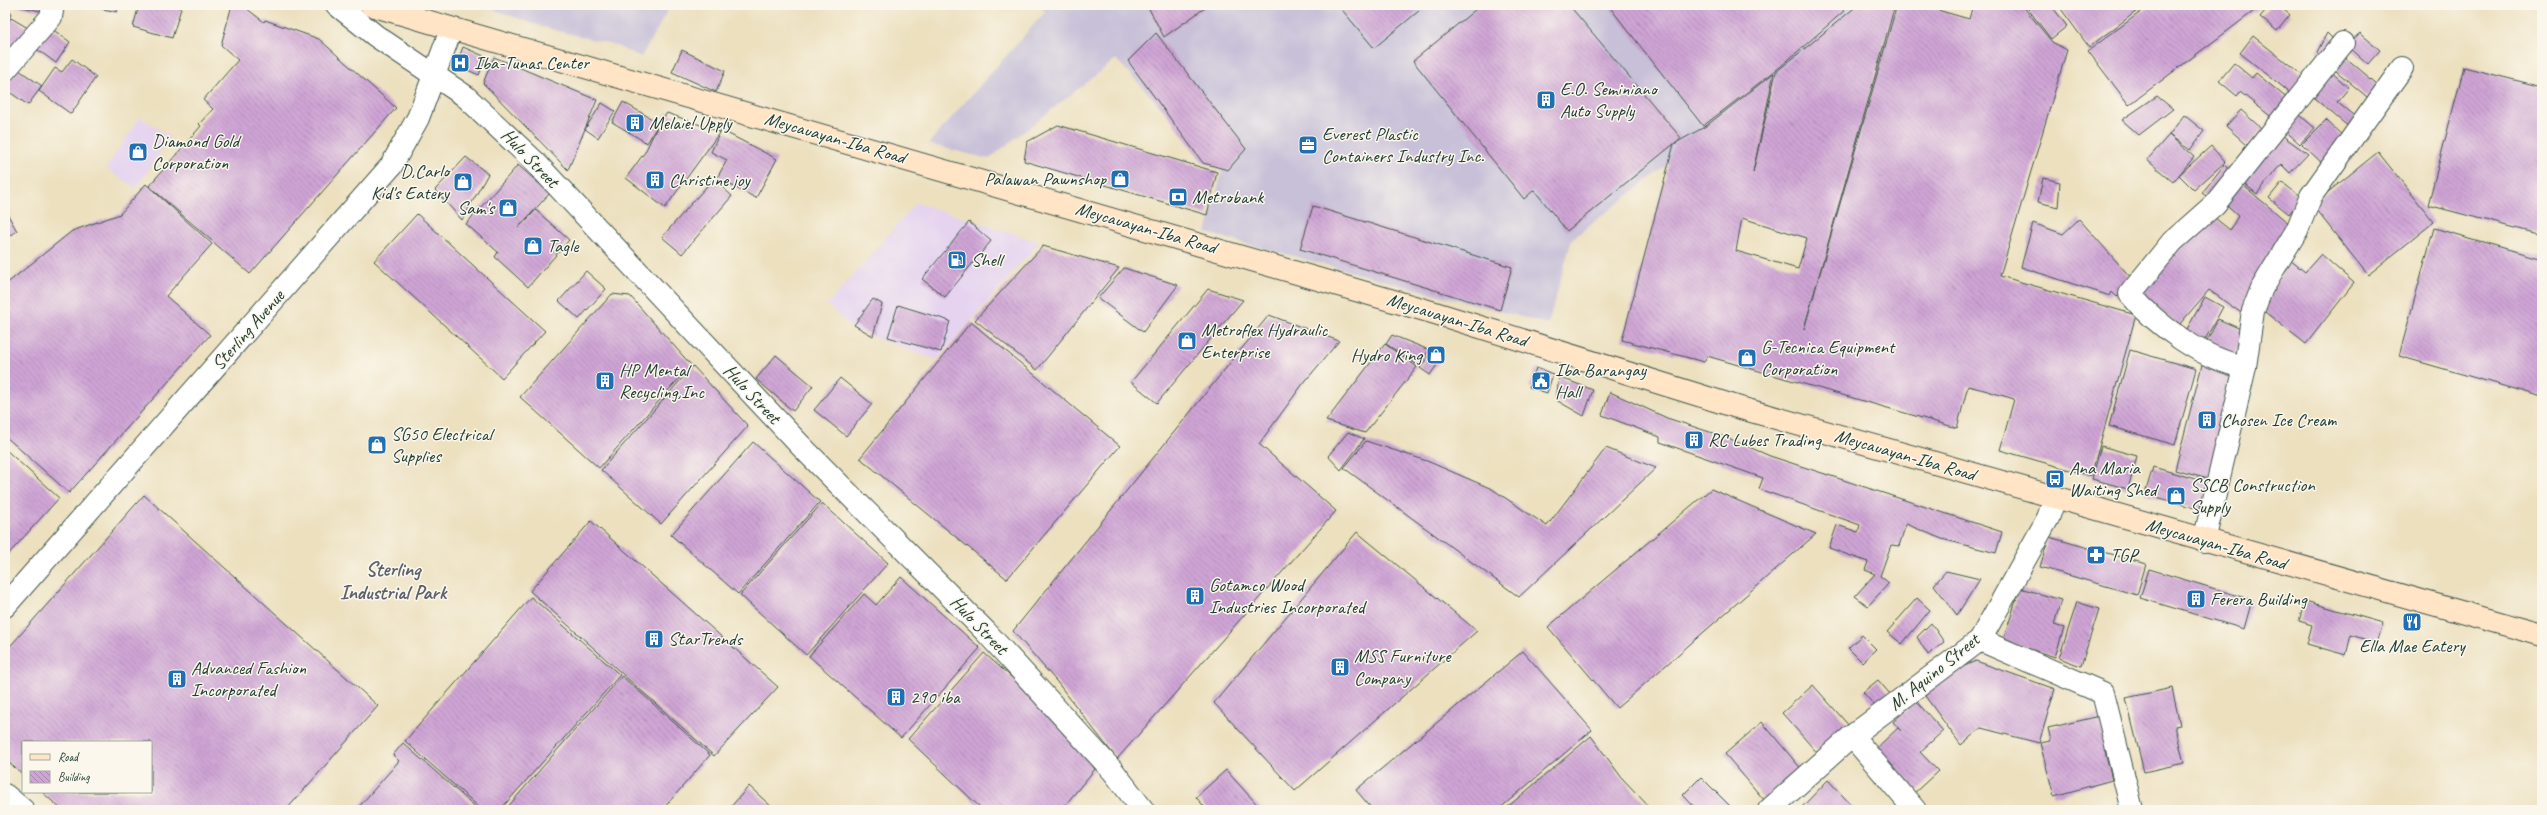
<svg xmlns="http://www.w3.org/2000/svg" width="2547" height="815" font-family="Caveat,sans-serif">
<style>
.built{fill:#e5d3f0}
.industrial{fill:#c7c0d8}
.building{fill:url(#building-back-hatch);fill-rule:evenodd}
.lines{fill:none;stroke-linecap:round;stroke-linejoin:round}
.minor-casing{stroke:#3e5549;stroke-width:24}
.tertiary-casing{stroke:#3e5549;stroke-width:24}
.secondary-casing{stroke:#3e5549;stroke-width:24}
.minor{stroke:#fff;stroke-width:22}
.tertiary{stroke:#fff;stroke-width:22}
.secondary{stroke:#ffe4c6;stroke-width:22}
.labels{text-anchor:middle;dominant-baseline:central;stroke-width:3;stroke-linejoin:round;paint-order:stroke}
.poi-label{font-size:19px;fill:#1f3d34;stroke:#fbf7ec;text-anchor:start}
.street-label{font-size:19px;fill:#1f3d34;stroke:#fbf7ec}
.neighbourhood-label{font-size:20px;font-weight:bold;fill:#5d616c;stroke:#fbf7ec}
</style>
<defs>
<pattern id="building-back-hatch" width="6" height="6" patternUnits="userSpaceOnUse"><rect width="6" height="6" fill="#cfa4d5"/><path d="M-1 5l2 2M0 0l6 6M5-1l2 2" fill="none" stroke="#a787ae"/></pattern>
</defs>
<rect width="100%" height="100%" fill="#fbf7ec"/>
<filter id="ink" filterUnits="userSpaceOnUse"><feTurbulence type="fractalNoise" baseFrequency=".025" numOctaves="2"/><feDisplacementMap in="SourceGraphic" scale="8" xChannelSelector="R" yChannelSelector="G"/><feConvolveMatrix kernelMatrix="1 2 1 2 8 2 1 2 1" color-interpolation-filters="sRGB"/></filter>
<filter id="wash" filterUnits="userSpaceOnUse"><feTurbulence type="fractalNoise" baseFrequency=".012" numOctaves="4" result="noise"/><feDisplacementMap in="SourceGraphic" scale="16" xChannelSelector="R" yChannelSelector="G"/><feGaussianBlur stdDeviation="0.9" result="paint"/><feColorMatrix in="noise" values="0 0 0 0 0 0 0 0 0 0 0 0 0 0 0 0 0 1.4 0 .05"/><feComposite in="paint" operator="in"/></filter>
<g filter="url(#wash)">
<rect width="100%" height="100%" fill="#ece0bf"/>
<g class="built">
<polygon points="140,117 170,137 136,188 106,168"/>
<polygon points="916,203 1039,242 937,360 854,330 827,305"/>
</g>
<g class="industrial">
<polygon points="494,5 671,5 641,57 614,45 543,27 492,9"/>
<polygon points="1040,5 1872,5 1572,239 1548,324 1206,233 1222,173 1116,59 989,159 928,144 1045,12"/>
</g>
<g id="blocks">
<g class="building">
<polygon points="11,5 47,5 46,12"/>
<polygon points="100,5 118,5 117,12 99,8"/>
<polygon points="139,5 182,5 172,38 133,27"/>
<polygon points="232,5 242,5 264,22 265,20 319,39 396,108 250,274 149,186 201,126 199,124 213,109 203,100 238,60 221,45"/>
<polygon points="1147,5 1209,5 1164,37"/>
<polygon points="1338,5 1426,5 1374,48"/>
<polygon points="1481,5 1569,5 1681,138 1567,231 1534,190 1524,199 1413,61"/>
<polygon points="1608,5 1840,5 1844,11 1780,67 1703,126"/>
<path d="M 1858,5 L 1895,5 L 1804,329 L 1897,5 L 1920,5 L 1969,19 L 1973,5 L 2022,5 L 2052,42 L 2067,50 L 2000,276 L 2136,315 L 2091,476 L 2000,450 L 2014,399 L 1984,390 L 1968,386 L 1957,428 L 1707,356 L 1704,362 L 1622,340 L 1674,144 L 1706,126 L 1774,73 L 1753,172 L 1776,72 ZM 1742,218 L 1807,238 L 1798,269 L 1736,251 Z"/>
<polygon points="2025,5 2051,5 2067,26 2051,39"/>
<polygon points="2058,5 2145,5 2089,47"/>
<polygon points="2150,5 2262,5 2129,105 2088,51"/>
<polygon points="2270,5 2278,5 2290,15 2277,31 2260,17"/>
<polygon points="5,9 12,13 5,26"/>
<polygon points="11,18 28,28 11,57 5,53 5,27"/>
<polygon points="48,26 70,42 56,63 34,47"/>
<polygon points="1156,33 1246,149 1228,170 1203,163 1128,61"/>
<polygon points="2327,33 2339,45 2325,60 2317,52"/>
<polygon points="2360,33 2380,50 2368,64 2347,45"/>
<polygon points="2253,36 2306,78 2293,95 2240,53"/>
<polygon points="463,47 486,57 479,75 456,65"/>
<polygon points="682,50 725,71 716,92 672,72"/>
<polygon points="2339,52 2384,90 2373,102 2329,65"/>
<polygon points="494,57 597,100 585,129 602,103 615,111 598,138 585,129 568,170 483,83"/>
<polygon points="72,59 96,77 71,114 39,91 55,68 62,72"/>
<polygon points="2234,63 2252,78 2256,73 2289,100 2274,119 2240,92 2237,96 2219,81"/>
<polygon points="2464,67 2542,87 2542,235 2428,205"/>
<polygon points="16,68 42,86 28,105 5,89 5,84"/>
<polygon points="2328,69 2349,88 2337,102 2358,119 2350,128 2309,94"/>
<polygon points="2157,96 2173,109 2139,135 2122,120"/>
<polygon points="623,102 659,123 667,113 720,132 665,208 626,178 645,152 658,125 647,143 612,122"/>
<polygon points="2241,110 2262,129 2247,145 2226,126"/>
<polygon points="2295,111 2315,128 2300,144 2281,127"/>
<polygon points="2184,115 2204,131 2190,150 2169,135"/>
<polygon points="2326,120 2348,141 2325,166 2302,144"/>
<polygon points="1058,125 1217,172 1207,215 1024,161 1027,142"/>
<polygon points="721,130 777,159 756,198 717,178 727,160 711,152"/>
<polygon points="2276,131 2308,154 2290,173 2281,164 2257,194 2238,179"/>
<polygon points="2169,135 2194,157 2173,182 2147,160"/>
<polygon points="2211,146 2225,162 2194,190 2179,175"/>
<polygon points="2378,152 2434,222 2368,275 2312,205"/>
<polygon points="466,157 488,174 462,220 435,190"/>
<polygon points="518,165 550,193 518,228 536,210 569,240 528,287 495,257 498,252 466,224"/>
<polygon points="2224,165 2237,176 2216,203 2202,193"/>
<polygon points="2043,178 2060,182 2058,207 2038,202"/>
<polygon points="713,179 732,196 682,254 662,237"/>
<polygon points="2238,181 2293,227 2244,315 2209,290 2179,325 2135,292 2174,241 2183,248 2210,214 2230,230 2238,216 2221,201"/>
<polygon points="2282,182 2302,198 2289,214 2269,198"/>
<polygon points="146,184 212,244 166,296 210,335 69,493 5,436 5,285 72,231 120,214"/>
<polygon points="1313,206 1512,267 1500,310 1300,249"/>
<polygon points="5,210 17,231 5,238"/>
<polygon points="417,214 545,331 502,378 374,261"/>
<polygon points="2079,219 2133,280 2117,297 2112,292 2110,296 2021,267 2033,223 2063,234"/>
<polygon points="969,222 991,241 945,297 922,279"/>
<polygon points="2434,228 2542,259 2542,397 2399,356"/>
<polygon points="1043,246 1119,268 1037,370 975,320"/>
<polygon points="2321,254 2354,283 2306,344 2261,309 2290,260 2305,272"/>
<polygon points="1124,268 1178,285 1143,332 1098,298"/>
<polygon points="586,271 606,289 579,319 559,301"/>
<polygon points="1208,289 1243,300 1157,403 1131,382"/>
<polygon points="612,294 630,296 691,365 599,468 520,397"/>
<polygon points="2205,297 2223,307 2201,347 2183,336"/>
<polygon points="873,299 882,304 873,336 854,325"/>
<polygon points="898,305 950,321 941,352 888,337"/>
<polygon points="1269,315 1339,341 1302,385 1259,444 1336,511 1117,759 1057,682 1013,631"/>
<polygon points="2218,319 2245,331 2231,364 2203,349"/>
<polygon points="971,322 1120,446 1007,579 860,458"/>
<polygon points="1392,335 1429,350 1419,366 1386,344"/>
<polygon points="1385,344 1417,367 1365,433 1326,421"/>
<polygon points="1435,347 1441,351 1443,356 1430,375 1420,368"/>
<polygon points="2130,350 2196,369 2175,445 2109,426"/>
<polygon points="776,355 813,386 793,411 756,379"/>
<polygon points="2203,361 2240,371 2212,480 2175,470"/>
<polygon points="693,366 748,426 661,524 601,470"/>
<polygon points="1536,368 1553,374 1547,393 1529,387"/>
<polygon points="1559,377 1593,390 1584,416 1556,400"/>
<polygon points="840,378 872,404 846,436 814,410"/>
<polygon points="1610,392 1667,418 1728,438 1770,456 2002,532 1996,553 1942,539 1906,524 1899,546 1891,545 1880,576 1889,583 1868,606 1855,596 1875,574 1865,570 1868,562 1829,548 1837,525 1858,532 1860,525 1759,489 1763,478 1660,442 1660,437 1602,415"/>
<polygon points="1348,432 1364,439 1341,470 1328,456"/>
<polygon points="1366,441 1427,461 1492,489 1547,526 1606,448 1656,468 1519,597 1344,468"/>
<polygon points="753,442 820,502 738,594 671,535"/>
<polygon points="2101,446 2137,456 2128,489 2092,479"/>
<polygon points="5,449 59,498 5,558"/>
<polygon points="2153,467 2209,483 2202,510 2145,494"/>
<polygon points="1711,489 1816,534 1617,708 1548,627"/>
<polygon points="144,495 378,706 286,810 62,810 42,792 151,792 151,742 23,742 23,775 5,759 5,652"/>
<polygon points="822,503 888,563 806,655 740,595"/>
<polygon points="591,521 778,687 714,756 530,591"/>
<polygon points="1357,532 1477,631 1295,791 1214,703"/>
<polygon points="2049,537 2146,564 2137,595 2040,567"/>
<polygon points="2149,569 2252,600 2244,629 2140,598"/>
<polygon points="1946,571 1980,579 1957,615 1934,585"/>
<polygon points="901,577 980,648 901,738 809,656 864,594 876,605"/>
<polygon points="2020,588 2061,600 2054,625 2064,628 2055,657 2003,641"/>
<polygon points="531,597 620,675 500,810 482,810 405,741"/>
<polygon points="1917,598 1930,610 1902,644 1887,632"/>
<polygon points="2305,601 2383,623 2377,643 2351,635 2346,655 2307,644 2312,625 2299,621"/>
<polygon points="2077,602 2099,609 2081,666 2059,658"/>
<polygon points="1931,623 1944,642 1928,655 1917,637"/>
<polygon points="1862,635 1876,649 1862,662 1848,648"/>
<polygon points="1523,651 1592,730 1498,810 1373,810 1356,790"/>
<polygon points="984,653 1044,706 1095,769 1061,810 983,810 908,739"/>
<polygon points="1976,661 2055,689 2039,743 1981,728 1961,745 1925,696 1955,670"/>
<polygon points="622,676 710,755 662,810 505,810"/>
<polygon points="1878,680 1890,694 1875,706 1863,692"/>
<polygon points="1813,685 1851,728 1820,756 1782,713"/>
<polygon points="2172,688 2180,725 2175,726 2184,763 2144,772 2126,698"/>
<polygon points="1916,701 1943,731 1920,752 1938,771 1910,797 1870,754 1898,728 1901,731 1893,722"/>
<polygon points="2100,716 2108,753 2105,752 2112,780 2054,796 2040,743 2051,741 2048,728"/>
<polygon points="1762,722 1802,770 1765,801 1725,754"/>
<polygon points="1591,736 1622,778 1652,810 1504,810"/>
<polygon points="403,743 479,810 356,810 399,761 393,755"/>
<polygon points="1226,770 1262,810 1207,810 1196,797"/>
<polygon points="1701,777 1734,810 1697,810 1683,795"/>
<polygon points="1828,780 1856,810 1799,810 1802,807"/>
<polygon points="749,786 775,810 728,810"/>
</g>
</g>
</g>
<g filter="url(#ink)">
<use href="#blocks" fill-opacity="0" stroke="#3e5549" stroke-width="1"/>
<g class="lines">
<g class="minor-casing">
<g id="minor">
<polyline points="5,70 51,17 53,5"/>
<path d="M 2245,367 C 2204,360 2156,325 2130,294 L 2172,242 L 2215,204 L 2343,43"/>
<polyline points="2204,541 2245,367 2253,311 2262,288 2297,230 2311,196 2402,68"/>
<polyline points="5,606 391,166 418,118 451,30"/>
<polyline points="1980,640 2103,693 2132,810"/>
<polyline points="1852,736 1915,810"/>
<polyline points="5,795 23,810"/>
<polyline points="1769,810 1852,736 1980,640 2048,518 2055,498"/>
</g>
</g>
<g class="tertiary-casing">
<polyline id="tertiary" points="337,5 376,36 465,96 535,162 801,446 986,632 1113,771 1143,810"/>
</g>
<g class="secondary-casing">
<polyline id="secondary" points="371,5 1435,313 1737,407 2542,635"/>
</g>
<use href="#minor" class="minor"/>
<use href="#tertiary" class="tertiary"/>
<use href="#secondary" class="secondary"/>
</g>
</g>
<defs>
<g id="hospital-square" transform="scale(1)"><rect x="-9" y="-9" width="18" height="18" rx="4" fill="#1f6fb2" stroke="#fbf7ec"/><path d="M-5-5h3v3.5h4V-5h3V5h-3V1.5h-4V5h-3Z" fill="#fff"/></g>
<g id="building-square" transform="scale(1)"><rect x="-9" y="-9" width="18" height="18" rx="4" fill="#1f6fb2" stroke="#fbf7ec"/><path d="M-4-6H4V6H1V3H-1V6H-4ZM-2.5-4.3h1.7v1.8h-1.7ZM.8-4.3h1.7v1.8H.8ZM-2.5-1h1.7V.8h-1.7ZM.8-1h1.7V.8H.8Z" fill="#fff"/></g>
<g id="office-square" transform="scale(1)"><rect x="-9" y="-9" width="18" height="18" rx="4" fill="#1f6fb2" stroke="#fbf7ec"/><path d="M-6-3h4V-5.5h4V-3h4V5H-6ZM-1-4.5V-3h2v-1.5ZM-6 0V1H6V0Z" fill="#fff"/></g>
<g id="shop-square" transform="scale(1)"><rect x="-9" y="-9" width="18" height="18" rx="4" fill="#1f6fb2" stroke="#fbf7ec"/><path d="M-5-2.5h2.3a2.7 3.5 0 0 1 5.4 0H5L5.5 6h-11ZM-1.5-2.5h3a1.5 2.3 0 0 0-3 0Z" fill="#fff"/></g>
<g id="bank-square" transform="scale(1)"><rect x="-9" y="-9" width="18" height="18" rx="4" fill="#1f6fb2" stroke="#fbf7ec"/><path d="M-6-4H6V4H-6ZM0-2.3a2.3 2.3 0 1 0 0 4.6a2.3 2.3 0 1 0 0-4.6Z" fill="#fff"/></g>
<g id="fuel-square" transform="scale(1)"><rect x="-9" y="-9" width="18" height="18" rx="4" fill="#1f6fb2" stroke="#fbf7ec"/><path d="M-5.5-6h7V0h2V4h1.3V-2.5L3-4.5l.8-.8L6-3V5H2.5V1h-1V6h-7ZM-4.2-4.7v3.2H.2V-4.7Z" fill="#fff"/></g>
<g id="civic-square" transform="scale(1)"><rect x="-9" y="-9" width="18" height="18" rx="4" fill="#1f6fb2" stroke="#fbf7ec"/><path d="M-.6-6.5H3V-4.5H.6V-3L4-1V1h2V6H-6V1h2V-1L-.6-3ZM-1.2 2.5V6h2.4V2.5Z" fill="#fff"/></g>
<g id="bus-square" transform="scale(1)"><rect x="-9" y="-9" width="18" height="18" rx="4" fill="#1f6fb2" stroke="#fbf7ec"/><path d="M-5-6H5V4H4V6H2V4H-2V6H-4V4H-5ZM-3.5-4V0h7V-4ZM-3.5 1.2v1.5H-2V1.2ZM2 1.2v1.5H3.5V1.2Z" fill="#fff"/></g>
<g id="pharmacy-square" transform="scale(1)"><rect x="-9" y="-9" width="18" height="18" rx="4" fill="#1f6fb2" stroke="#fbf7ec"/><path d="M-2-6h4v4h4v4h-4v4h-4v-4h-4v-4h4Z" fill="#fff"/></g>
<g id="restaurant-square" transform="scale(1)"><rect x="-9" y="-9" width="18" height="18" rx="4" fill="#1f6fb2" stroke="#fbf7ec"/><path d="M-5-6h1v4h1v-4h1v4h1v-4h1v5L-1.5 .5V6h-2V.5L-5-1ZM5-6V6H3V1.5H1.5Q1.5-4 5-6Z" fill="#fff"/></g>
</defs>
<g fill-rule="evenodd">
<use href="#hospital-square" x="460" y="63"/>
<use href="#building-square" x="1546" y="100"/>
<use href="#building-square" x="635" y="123"/>
<use href="#office-square" x="1308" y="145"/>
<use href="#shop-square" x="138" y="152"/>
<use href="#shop-square" x="1120" y="179"/>
<use href="#building-square" x="655" y="180"/>
<use href="#shop-square" x="463" y="182"/>
<use href="#bank-square" x="1178" y="197"/>
<use href="#shop-square" x="508" y="208"/>
<use href="#shop-square" x="533" y="246"/>
<use href="#fuel-square" x="957" y="260"/>
<use href="#shop-square" x="1187" y="341"/>
<use href="#shop-square" x="1436" y="355"/>
<use href="#shop-square" x="1747" y="358"/>
<use href="#building-square" x="605" y="381"/>
<use href="#civic-square" x="1541" y="381"/>
<use href="#building-square" x="2207" y="420"/>
<use href="#building-square" x="1694" y="440"/>
<use href="#shop-square" x="377" y="445"/>
<use href="#bus-square" x="2055" y="479"/>
<use href="#shop-square" x="2176" y="496"/>
<use href="#pharmacy-square" x="2096" y="555"/>
<use href="#building-square" x="1195" y="596"/>
<use href="#building-square" x="2196" y="599"/>
<use href="#restaurant-square" x="2412" y="622"/>
<use href="#building-square" x="654" y="639"/>
<use href="#building-square" x="1340" y="667"/>
<use href="#building-square" x="177" y="679"/>
<use href="#building-square" x="896" y="697"/>
</g>
<g class="labels">
<g class="poi-label">
<text x="474" y="63">Iba-Tunas Center</text>
<text x="1560" y="89">E.O. Seminiano<tspan x="1560" dy="22">Auto Supply</tspan></text>
<text x="649" y="123">Melaie! Upply</text>
<text x="1322" y="134">Everest Plastic<tspan x="1322" dy="22">Containers Industry Inc.</tspan></text>
<text x="152" y="141">Diamond Gold<tspan x="152" dy="22">Corporation</tspan></text>
<text x="449" y="171" text-anchor="end">D,Carlo<tspan x="449" dy="22">Kid's Eatery</tspan></text>
<text x="1106" y="179" text-anchor="end">Palawan Pawnshop</text>
<text x="669" y="180">Christine joy</text>
<text x="1192" y="197">Metrobank</text>
<text x="494" y="208" text-anchor="end">Sam's</text>
<text x="547" y="246">Tagle</text>
<text x="971" y="260">Shell</text>
<text x="1201" y="330">Metroflex Hydraulic<tspan x="1201" dy="22">Enterprise</tspan></text>
<text x="1761" y="347">G-Tecnica Equipment<tspan x="1761" dy="22">Corporation</tspan></text>
<text x="1422" y="355" text-anchor="end">Hydro King</text>
<text x="619" y="370">HP Mental<tspan x="619" dy="22">Recycling,Inc</tspan></text>
<text x="1555" y="370">Iba Barangay<tspan x="1555" dy="22">Hall</tspan></text>
<text x="2221" y="420">Chosen Ice Cream</text>
<text x="391" y="434">SG50 Electrical<tspan x="391" dy="22">Supplies</tspan></text>
<text x="1708" y="440">RC Lubes Trading</text>
<text x="2069" y="468">Ana Maria<tspan x="2069" dy="22">Waiting Shed</tspan></text>
<text x="2190" y="485">SSCB Construction<tspan x="2190" dy="22">Supply</tspan></text>
<text x="2110" y="555">TGP</text>
<text x="1209" y="585">Gotamco Wood<tspan x="1209" dy="22">Industries Incorporated</tspan></text>
<text x="2210" y="599">Ferera Building</text>
<text x="668" y="639">StarTrends</text>
<text x="2412" y="646" text-anchor="middle">Ella Mae Eatery</text>
<text x="1354" y="656">MSS Furniture<tspan x="1354" dy="22">Company</tspan></text>
<text x="191" y="668">Advanced Fashion<tspan x="191" dy="22">Incorporated</tspan></text>
<text x="910" y="697">290 iba</text>
</g>
<g class="street-label">
<text transform="translate(835 138) rotate(16)">Meycauayan-Iba Road</text>
<text transform="translate(530 158) rotate(46)">Hulo Street</text>
<text transform="translate(1146 228) rotate(16)">Meycauayan-Iba Road</text>
<text transform="translate(1457 320) rotate(17)">Meycauayan-Iba Road</text>
<text transform="translate(248 330) rotate(-49)">Sterling Avenue</text>
<text transform="translate(752 394) rotate(47)">Hulo Street</text>
<text transform="translate(1905 455) rotate(16)">Meycauayan-Iba Road</text>
<text transform="translate(2216 544) rotate(16)">Meycauayan-Iba Road</text>
<text transform="translate(979 625) rotate(46)">Hulo Street</text>
<text transform="translate(1934 672) rotate(-39)">M. Aquino Street</text>
</g>
<g class="neighbourhood-label">
<text x="393" y="569">Sterling<tspan x="393" dy="23">Industrial Park</tspan></text>
</g>
</g>
<rect width="2547" height="815" fill="none" stroke="#fbf7ec" stroke-width="20"/>
<rect x="22" y="741" width="130" height="52" fill="#fbf7ec" stroke="#a3ada2"/>
<rect x="30" y="754" width="20" height="6" fill="#ffe4c6" stroke="#a3ada2"/>
<text x="58" y="761" font-size="12" fill="#1f3d34">Road</text>
<rect x="30" y="771" width="20" height="12" fill="url(#building-back-hatch)" stroke="#a3ada2"/>
<text x="58" y="781" font-size="12" fill="#1f3d34">Building</text>
</svg>
